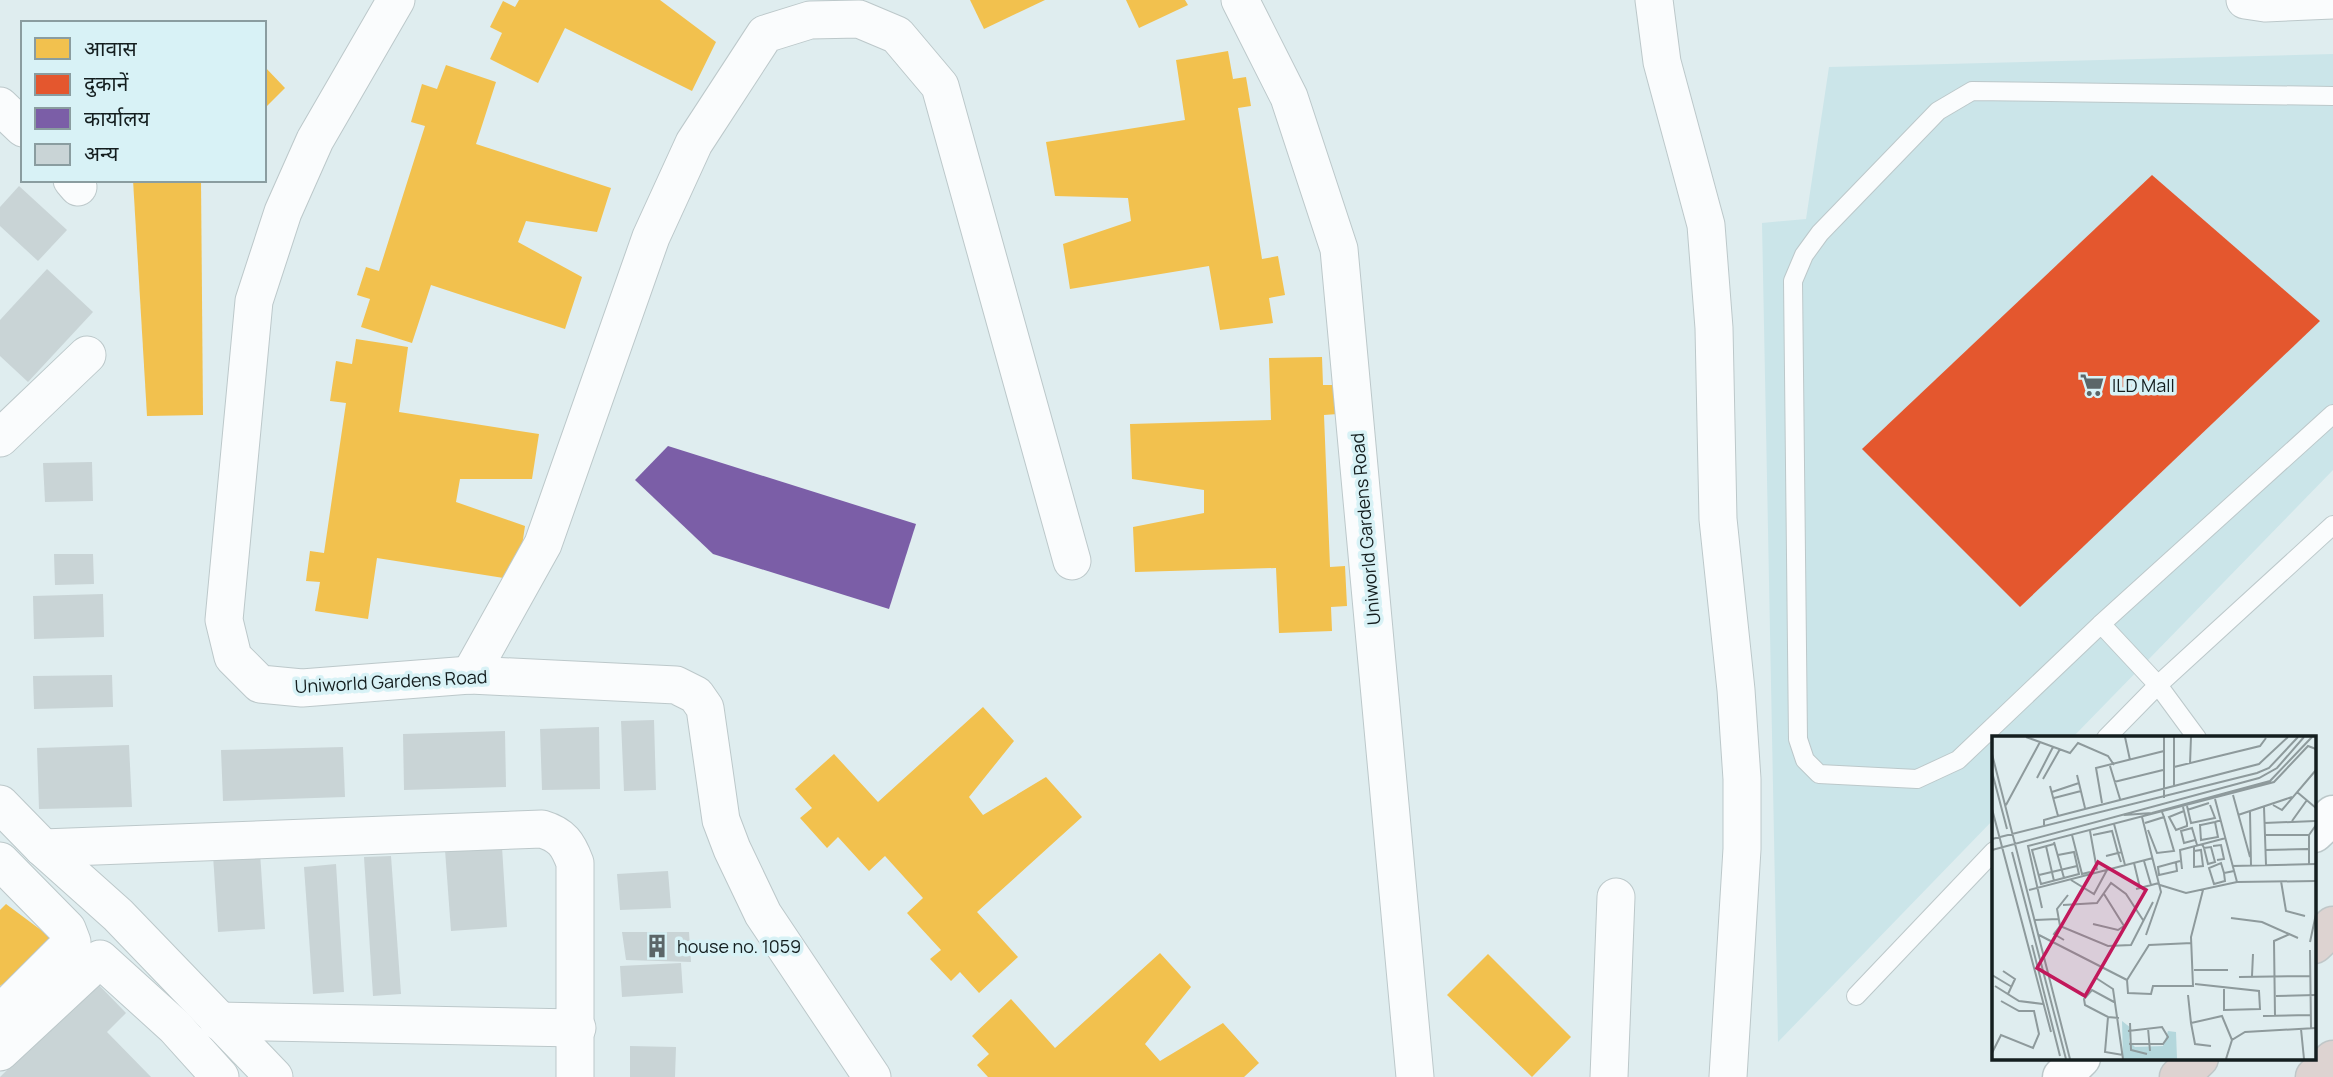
<svg xmlns="http://www.w3.org/2000/svg" width="2333" height="1077" font-family="Manrope,'Noto Sans Devanagari',sans-serif">
<style>
.built{fill:#cbe5e9}
.homes{fill:#f2c14e}
.shops{fill:#e4572e}
.offices{fill:#7b5ea7}
.building{fill:#c9d4d6}
.lines{fill:none;stroke-linecap:round;stroke-linejoin:round}
.lane-casing{stroke:#bcc8ca;stroke-width:20}
.street-casing{stroke:#bcc8ca;stroke-width:39}
.secondary-casing{stroke:#bcc8ca;stroke-width:41}
.highway-casing{stroke:#c0c7c8;stroke-width:41}
.lane{stroke:#fafcfd;stroke-width:18}
.street{stroke:#fafcfd;stroke-width:37}
.secondary{stroke:#fafcfd;stroke-width:38}
.highway{stroke:#ddd3d1;stroke-width:38}
.labels{text-anchor:middle;dominant-baseline:central;stroke-width:7;stroke-linejoin:round;paint-order:stroke}
.poi-label{font-size:18px;fill:#141e1f;stroke:#d8f2f6;text-anchor:start}
.street-label{font-size:18px;fill:#141e1f;stroke:#d8f2f6}
.inset-road{fill:none;stroke:#8e9a9c;stroke-width:2}
.view{fill:#c2185b;fill-opacity:0.15;stroke:#c2185b;stroke-width:3.5}
.inset-edge{fill:none;stroke:#141e1f;stroke-width:3.5}
</style>
<rect width="100%" height="100%" fill="#dfedef"/>
<polygon class="built" points="2333,54 2333,470 2073,737 1994,738 1993,820 1778,1042 1762,223 1806,219 1829,67"/>
<g class="homes">
<polygon points="519,0 660,0 716,42 692,91 565,28 538,83 490,59 502,33 490,27 503,1 515,7"/>
<polygon points="970,0 1045,0 984,29"/>
<polygon points="1126,0 1185,0 1188,5 1139,28"/>
<polygon points="1228,51 1233,79 1246,77 1251,106 1238,108 1262,259 1278,256 1285,295 1269,298 1273,323 1220,330 1209,266 1070,289 1063,244 1131,221 1128,198 1055,196 1046,142 1185,120 1176,60"/>
<polygon points="446,65 496,82 476,144 611,188 597,232 526,221 518,242 582,277 565,329 431,285 412,343 361,327 370,299 357,295 366,267 379,271 425,126 411,122 422,84 437,89"/>
<polygon points="264,66 285,88 264,109"/>
<polygon points="133,180 201,180 203,415 147,416"/>
<polygon points="356,339 408,347 399,412 539,434 532,479 460,479 456,502 525,526 517,580 377,558 368,619 315,611 320,582 306,581 310,551 324,553 346,403 330,401 336,361 352,364"/>
<polygon points="1322,357 1323,385 1336,385 1338,414 1324,415 1330,567 1345,566 1347,606 1331,607 1332,631 1279,633 1276,568 1135,572 1133,527 1204,513 1204,490 1132,479 1130,424 1271,420 1269,358"/>
<polygon points="983,707 1014,741 969,797 983,815 1046,777 1082,817 977,912 1018,957 979,993 960,972 951,981 930,959 941,950 907,913 923,898 885,856 869,871 838,837 827,848 800,818 812,808 795,789 834,754 878,802"/>
<polygon points="6,904 53,939 28,965 0,986 0,910"/>
<polygon points="1160,953 1191,987 1145,1044 1160,1061 1223,1023 1259,1063 1244,1077 988,1077 977,1065 989,1054 972,1036 1011,999 1055,1048"/>
<polygon points="1488,954 1571,1037 1532,1077 1447,995"/>
</g>
<polygon class="shops" points="2152,175 2320,321 2020,607 1862,449"/>
<polygon class="offices" points="668,446 916,524 889,609 713,554 635,480"/>
<g class="building">
<polygon points="19,186 67,230 38,261 0,226 0,207"/>
<polygon points="47,269 93,312 28,382 0,356 0,320"/>
<polygon points="92,462 93,501 45,502 43,463"/>
<polygon points="54,554 93,554 94,584 55,585"/>
<polygon points="103,594 104,637 34,639 33,596"/>
<polygon points="112,675 113,707 34,709 33,676"/>
<polygon points="654,720 656,790 624,791 621,721"/>
<polygon points="599,727 600,789 542,790 540,729"/>
<polygon points="505,731 506,787 404,790 403,734"/>
<polygon points="129,745 132,807 39,809 37,748"/>
<polygon points="343,747 345,797 223,801 221,750"/>
<polygon points="502,847 507,927 451,931 445,850"/>
<polygon points="260,852 265,929 218,932 213,855"/>
<polygon points="391,856 401,994 373,996 364,857"/>
<polygon points="336,864 344,992 313,994 304,867"/>
<polygon points="668,871 671,908 620,910 617,874"/>
<polygon points="622,932 689,932 691,962 626,960"/>
<polygon points="681,963 683,993 622,997 620,966"/>
<polygon points="96,982 126,1013 107,1032 151,1077 0,1077"/>
<polygon points="630,1046 676,1047 675,1077 630,1077"/>
</g>
<g class="lines">
<g class="lane-casing">
<g id="lane">
<polyline points="2101,624 2333,414"/>
<polyline points="2106,738 2158,685 2333,525"/>
<polyline points="2197,738 2158,685 2101,624 1958,760 1917,779 1819,774 1805,760 1798,739 1793,281 1804,255 1820,233 1938,111 1972,91 2333,96"/>
<polyline points="1856,996 1994,851"/>
</g>
</g>
<g class="street-casing">
<g id="street">
<polyline points="396,0 315,140 283,212 254,301 224,620 233,657 260,684 302,688 470,675 676,685 696,695 705,708 721,820 732,849 763,914 872,1077"/>
<polyline points="1240,0 1289,97 1339,249 1415,1077"/>
<polyline points="1654,0 1662,62 1706,225 1714,328 1718,519 1736,690 1742,779 1742,849 1728,1077"/>
<polyline points="2245,0 2265,3 2333,0"/>
<polyline points="0,106 23,128"/>
<polyline points="72,180 78,187"/>
<polyline points="0,438 87,355"/>
<polyline points="470,675 543,544 651,237 694,143 765,34 810,20 859,19 897,35 940,86 1072,561"/>
<polyline points="0,804 43,848 118,915 274,1077"/>
<path d="M 43,848 L 542,829 C 562,835 568,844 575,863 L 575,1077"/>
<polyline points="0,861 67,929 72,942 0,1014"/>
<polyline points="218,1021 577,1028"/>
<polyline points="0,1052 100,959 175,1027 220,1077"/>
<polyline points="1609,1077 1616,897"/>
</g>
</g>
<g class="secondary-casing">
<g id="secondary">
<polyline points="2314,833 2333,815"/>
<polyline points="2062,1077 2081,1058"/>
</g>
</g>
<g class="highway-casing">
<g id="highway">
<polyline points="2314,944 2333,926"/>
<polyline points="2179,1077 2199,1058"/>
<polyline points="2315,1077 2333,1060"/>
</g>
</g>
<use href="#lane" class="lane"/>
<use href="#street" class="street"/>
<use href="#secondary" class="secondary"/>
<use href="#highway" class="highway"/>
</g>
<defs>
<g id="supermarket-bare" transform="scale(1.89)"><path d="M-6-5.5h2.5l.6 2H6L4.5 2H-2.5L-4.4-4H-6ZM-1.5 3.2a1.3 1.3 0 1 0 .1 0ZM3 3.2a1.3 1.3 0 1 0 .1 0Z" fill="#5b6668" stroke="#d8f2f6" stroke-width="2.5" paint-order="stroke"/></g>
<g id="building-bare" transform="scale(1.89)"><path d="M-4-6H4V6H1V3H-1V6H-4ZM-2.5-4.3h1.7v1.8h-1.7ZM.8-4.3h1.7v1.8H.8ZM-2.5-1h1.7V.8h-1.7ZM.8-1h1.7V.8H.8Z" fill="#5b6668" stroke="#d8f2f6" stroke-width="2.5" paint-order="stroke"/></g>
</defs>
<g fill-rule="evenodd">
<use href="#supermarket-bare" x="2092" y="385"/>
<use href="#building-bare" x="657" y="946"/>
</g>
<g class="labels">
<g class="poi-label">
<text x="2112" y="385">ILD Mall</text>
<text x="677" y="946">house no. 1059</text>
</g>
<g class="street-label">
<text transform="translate(1365 529) rotate(-95)">Uniworld Gardens Road</text>
<text transform="translate(391 681) rotate(-3)">Uniworld Gardens Road</text>
</g>
</g>
<g transform="translate(1992 736)">
<rect width="324" height="324" fill="#dfedef"/>
<path d="M 130,285 L 139,292 L 137,305 L 143,311 L 171,310 L 176,295 L 184,296 L 185,323 L 131,323 Z" fill="#b4d7dc"/>
<path class="inset-road" d="M 34,1 L 78,17 L 86,7 L 116,20 L 122,29M 133,1 L 138,24M 0,18 L 78,323M 198,28 L 199,1M 118,30 L 128,63M 182,31 L 268,10 L 274,2M 0,36 L 15,93M 85,39 L 93,72M 45,42 L 61,11M 51,43 L 68,13M 122,46 L 171,34M 182,49 L 182,1M 58,50 L 66,80M 60,56 L 87,47M 305,56 L 324,72M 241,59 L 258,121M 62,62 L 89,55M 172,62 L 172,1M 223,63 L 245,146M 110,67 L 104,32 L 172,15M 14,69 L 48,6M 281,69 L 290,74 L 324,34M 195,70 L 199,87 L 223,82 L 218,69M 191,71 L 195,87 L 195,90 L 184,94 L 177,81 L 192,75M 272,71 L 274,129M 0,73 L 59,296M 195,74 L 217,67M 258,76 L 259,130M 132,79 L 160,77 L 278,45 L 320,1M 246,79 L 300,61M 150,81 L 169,156 L 154,199M 300,85 L 315,64M 223,86 L 226,101 L 209,104 L 208,89 L 209,89 L 223,86 L 226,85 L 229,85M 153,87 L 172,81 L 170,76M 272,87 L 323,85M 122,88 L 133,129M 52,89 L 52,84 L 66,80 L 267,28 L 296,1M 156,94 L 165,117 L 182,115 L 172,81M 98,95 L 105,134M 80,99 L 90,138 L 98,136M 101,99 L 120,95 L 126,117 L 130,116M 273,99 L 317,99M 0,103 L 265,37 L 277,32 L 306,1M 203,104 L 192,107 L 189,95 L 200,92 L 205,109M 62,106 L 72,142M 62,108 L 40,114 L 49,148 L 87,138 L 82,116 L 66,119M 210,108 L 212,112 L 219,111 L 223,126 L 216,128 L 212,112M 54,110 L 62,145M 202,110 L 202,131 L 211,130 L 209,114 L 202,115M 221,110 L 229,109 L 232,123 L 225,124M 0,114 L 267,42 L 285,32 L 312,1M 273,114 L 316,113M 20,116 L 74,323M 114,120 L 126,117 L 129,126M 152,125 L 159,149M 142,127 L 148,152M 184,127 L 185,135 L 167,139 L 166,131 L 188,125M 317,128 L 317,99 L 324,89M 240,130 L 324,128M 190,133 L 188,114 L 234,102M 232,137 L 229,127 L 217,132 L 222,148 L 233,145 L 232,137 L 242,135M 47,139 L 85,130M 79,144 L 102,158 L 115,134M 289,145 L 294,175 L 313,180M 168,149 L 194,157 L 245,146 L 324,145M 144,153 L 167,147M 37,154 L 161,122M 76,159 L 65,173 L 68,190 L 116,210 L 139,209 L 161,166M 71,169 L 105,167 L 119,147 L 134,158 L 151,184M 50,172 L 36,110 L 282,46 L 316,10 L 324,13M 239,182 L 270,186 L 306,202M 43,184 L 66,183M 101,188 L 126,194 L 132,190 L 112,158M 68,190 L 62,198 L 72,204M 47,199 L 135,244 L 136,257 L 159,258 L 161,250 L 201,250 L 199,201 L 211,154M 318,206 L 324,178M 40,209 L 68,320M 318,214 L 319,292M 202,234 L 236,234M 11,235 L 23,243 L 16,258M 0,239 L 20,251M 260,240 L 261,218M 247,241 L 318,240M 104,242 L 121,253 L 131,323M 135,244 L 157,209 L 200,207M 203,248 L 267,255 L 268,273 L 232,274 L 232,253M 3,250 L 27,265 L 51,268M 196,259 L 199,287M 284,260 L 324,259M 122,266 L 100,254 L 92,263 L 93,269 L 116,281 L 127,282M 271,280 L 318,279M 283,280 L 282,205 L 298,198M 116,281 L 113,316 L 131,319M 138,287 L 139,314 L 155,318M 156,292 L 158,315M 309,293 L 312,323M 136,295 L 170,291 L 176,301 L 171,308 L 137,308M 219,310 L 203,308 L 199,287 L 230,280 L 240,304M 0,317 L 9,299 L 41,312 L 47,298 L 42,275 L 27,275 L 9,265M 234,323 L 240,304 L 253,296 L 324,292"/>
<path class="view" d="M 106,126 L 154,154 L 93,260 L 45,232 Z"/>
<rect width="324" height="324" class="inset-edge"/>
</g>
<rect x="21" y="21" width="245" height="161" fill="#d8f2f6" stroke="#8a9da0" stroke-width="2"/>
<rect x="35" y="38" width="35" height="21" fill="#f2c14e" stroke="#8a9da0" stroke-width="2"/>
<text x="84" y="56" font-size="21" fill="#141e1f">आवास</text>
<rect x="35" y="74" width="35" height="21" fill="#e4572e" stroke="#8a9da0" stroke-width="2"/>
<text x="84" y="91" font-size="21" fill="#141e1f">दुकानें</text>
<rect x="35" y="108" width="35" height="21" fill="#7b5ea7" stroke="#8a9da0" stroke-width="2"/>
<text x="84" y="126" font-size="21" fill="#141e1f">कार्यालय</text>
<rect x="35" y="144" width="35" height="21" fill="#c9d4d6" stroke="#8a9da0" stroke-width="2"/>
<text x="84" y="161" font-size="21" fill="#141e1f">अन्य</text>
</svg>
